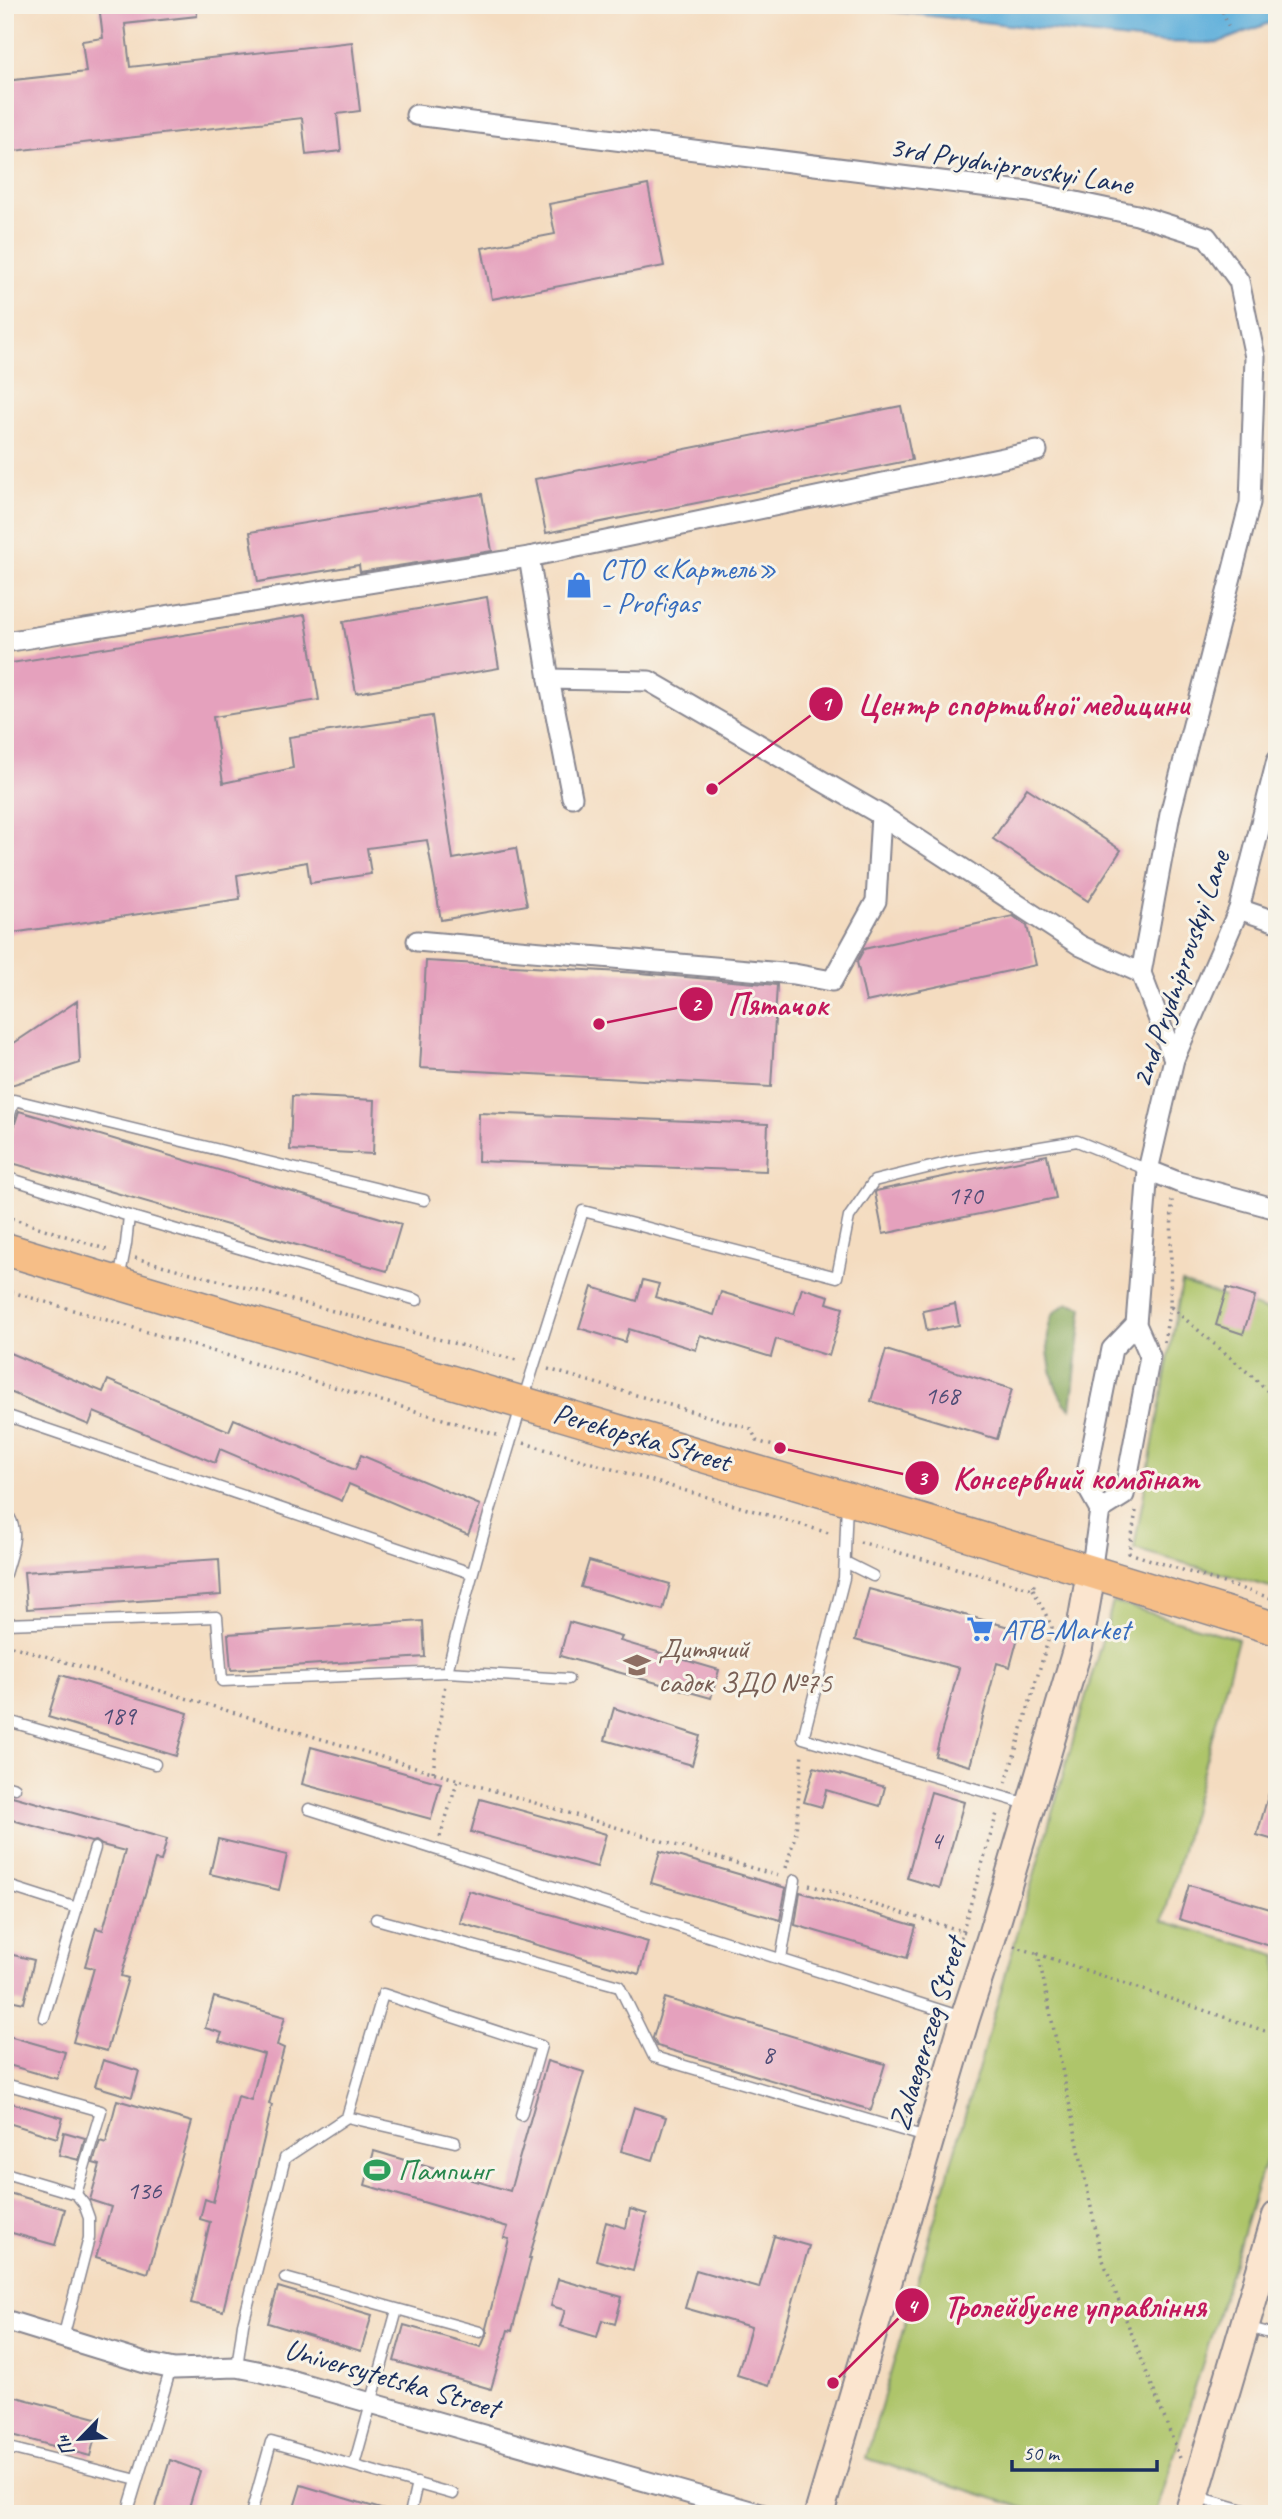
<svg xmlns="http://www.w3.org/2000/svg" width="1282" height="2519" font-family="Caveat,sans-serif">
<style>
.green{fill:#aec56a;stroke:#647a64;stroke-width:2}
.forest{fill:#8aaa5e;stroke:#526c5e;stroke-width:2}
.water{fill:#61b0db;stroke:#3e709c;stroke-width:2}
.building{fill:#e5a1bd}
.lines{fill:none;stroke-linecap:round;stroke-linejoin:round}
.lane-casing{stroke:#88868f;stroke-width:13}
.street-casing{stroke:#88868f;stroke-width:23}
.secondary-casing{stroke:#88868f;stroke-width:32}
.primary-casing{stroke:#88868f;stroke-width:35}
.path{stroke:#88868f;stroke-width:3.5;stroke-dasharray:2 5;stroke-linecap:butt}
.lane{stroke:#fff;stroke-width:10}
.street{stroke:#fff;stroke-width:19}
.secondary{stroke:#fbe5cf;stroke-width:28}
.primary{stroke:#f6be87;stroke-width:32}
.labels{text-anchor:middle;dominant-baseline:central;stroke-width:6;stroke-linejoin:round;paint-order:stroke}
.number-label{font-size:26px;fill:#4e4c76}
.street-label{font-size:30px;fill:#1b2f5e;stroke:#f7f3e8}
.shop-label{font-size:30px;fill:#366cbe;stroke:#f7f3e8;text-anchor:start}
.education-label{font-size:30px;fill:#785e54;stroke:#f7f3e8;text-anchor:start}
.leisure-label{font-size:30px;fill:#27864d;stroke:#f7f3e8;text-anchor:start}
.leader{fill:none;stroke:#c2185b;stroke-width:2.5}
.callout-dot{fill:#c2185b;stroke:#f7f3e8;stroke-width:2.5}
.mark-label{font-size:21px;text-anchor:middle;font-weight:bold;fill:#fff}
.callout-label{font-size:32px;text-anchor:middle;font-weight:bold;fill:#c2185b;stroke:#f7f3e8;stroke-width:6;stroke-linejoin:round;paint-order:stroke}
</style>
<rect width="100%" height="100%" fill="#f7f3e8"/>
<filter id="ink" filterUnits="userSpaceOnUse"><feTurbulence type="fractalNoise" baseFrequency=".0143" numOctaves="2"/><feDisplacementMap in="SourceGraphic" scale="14" xChannelSelector="R" yChannelSelector="G"/><feConvolveMatrix kernelMatrix="1 2 1 2 8 2 1 2 1" color-interpolation-filters="sRGB"/></filter>
<filter id="wash" filterUnits="userSpaceOnUse"><feTurbulence type="fractalNoise" baseFrequency=".00686" numOctaves="4" result="noise"/><feDisplacementMap in="SourceGraphic" scale="28" xChannelSelector="R" yChannelSelector="G"/><feGaussianBlur stdDeviation="1.57" result="paint"/><feColorMatrix in="noise" values="0 0 0 0 0 0 0 0 0 0 0 0 0 0 0 0 0 1.4 0 .05"/><feComposite in="paint" operator="in"/></filter>
<g filter="url(#wash)">
<rect width="100%" height="100%" fill="#f4dcc0"/>
<g class="green">
<polygon points="1182,1283 1277,1314 1277,1589 1134,1549"/>
<polygon points="1113,1602 1238,1639 1163,1921 1277,1955 1277,2123 1156,2514 1043,2514 866,2458"/>
</g>
<path class="forest" d="M 1068,1303 L 1083,1307 L 1071,1409 C 1051,1396 1040,1332 1054,1313 C 1057,1309 1064,1306 1068,1303 Z"/>
<polygon class="water" points="835,5 1277,5 1277,20 1217,43 1155,42"/>
<g id="blocks">
<g class="building">
<polygon points="99,5 196,5 197,16 125,24 130,67 352,42 360,111 337,114 341,151 306,155 302,118 5,152 5,81 86,72 82,41 103,38"/>
<polygon points="648,185 664,266 492,299 482,248 555,234 549,204"/>
<polygon points="901,406 912,460 546,533 535,479"/>
<polygon points="482,494 492,551 360,572 359,565 258,582 250,532"/>
<polygon points="487,597 499,668 356,693 343,622"/>
<polygon points="305,615 319,700 213,717 223,783 293,768 289,737 432,716 453,859 516,848 527,905 441,920 427,840 367,848 371,874 310,883 307,862 237,875 240,899 5,934 5,664"/>
<polygon points="1027,788 1121,850 1088,901 993,839"/>
<polygon points="1013,916 1027,926 1036,965 866,1002 857,962 864,949"/>
<polygon points="426,961 640,973 777,985 771,1087 420,1068"/>
<polygon points="77,1001 80,1063 5,1087 5,1049"/>
<polygon points="292,1096 375,1100 373,1154 290,1150"/>
<polygon points="19,1111 401,1224 387,1271 5,1161 5,1154"/>
<polygon points="479,1113 768,1124 766,1171 478,1161"/>
<polygon points="1047,1155 1056,1198 883,1234 875,1193 876,1191"/>
<polygon points="643,1280 659,1284 655,1297 714,1315 721,1292 794,1314 802,1288 829,1296 827,1303 843,1308 829,1356 776,1339 771,1357 700,1335 696,1350 629,1329 625,1342 579,1328 592,1287 637,1301"/>
<polygon points="1227,1288 1255,1297 1243,1334 1216,1325"/>
<polygon points="955,1304 959,1325 927,1331 923,1311"/>
<polygon points="886,1350 1012,1389 997,1439 871,1401"/>
<polygon points="5,1351 103,1392 108,1380 229,1431 234,1419 355,1470 361,1455 480,1505 468,1535 349,1484 342,1501 220,1449 215,1463 94,1412 89,1425 5,1390"/>
<polygon points="219,1559 221,1595 27,1609 24,1572"/>
<polygon points="589,1561 670,1584 663,1610 581,1587"/>
<polygon points="869,1589 1020,1630 1010,1667 997,1663 970,1766 935,1756 959,1668 855,1640"/>
<polygon points="423,1621 425,1657 231,1670 228,1634"/>
<polygon points="569,1622 622,1637 620,1641 719,1670 711,1698 560,1656"/>
<polygon points="61,1675 188,1713 176,1756 48,1717"/>
<polygon points="614,1708 700,1736 692,1765 605,1740"/>
<polygon points="311,1747 441,1783 431,1819 302,1784"/>
<polygon points="814,1767 885,1787 880,1806 826,1790 822,1807 804,1802"/>
<polygon points="1272,1782 1277,1782 1277,1841 1257,1835"/>
<polygon points="931,1792 964,1802 940,1888 907,1878"/>
<polygon points="5,1794 167,1839 161,1861 155,1860 121,1976 128,1978 107,2051 73,2042 94,1968 85,1966 96,1928 103,1930 125,1851 102,1845 96,1841 91,1842 5,1818"/>
<polygon points="480,1799 606,1834 597,1867 471,1832"/>
<polygon points="218,1839 287,1855 279,1890 210,1874"/>
<polygon points="660,1851 786,1888 780,1920 651,1883"/>
<polygon points="1189,1885 1277,1911 1277,1948 1179,1919"/>
<polygon points="469,1891 648,1942 639,1974 460,1923"/>
<polygon points="800,1892 916,1926 907,1958 795,1925"/>
<polygon points="5,1953 34,1960 24,2003 5,1999"/>
<polygon points="214,1997 285,2017 277,2045 284,2048 269,2104 272,2105 223,2311 191,2303 210,2222 200,2219 205,2199 213,2202 238,2096 251,2100 264,2054 219,2041 222,2033 205,2028"/>
<polygon points="665,1998 885,2064 871,2110 657,2046 653,2038"/>
<polygon points="5,2035 65,2052 57,2079 5,2064"/>
<polygon points="103,2060 139,2071 132,2097 95,2086"/>
<polygon points="547,2061 584,2072 529,2258 531,2258 512,2331 508,2330 491,2389 394,2361 404,2325 481,2347 487,2333 486,2328 509,2239 504,2238 508,2227 365,2185 374,2151 510,2191"/>
<polygon points="117,2100 192,2122 148,2273 96,2257 111,2207 90,2200 100,2165 93,2163 100,2141 106,2143"/>
<polygon points="5,2101 63,2118 57,2138 5,2122"/>
<polygon points="634,2107 666,2117 653,2160 621,2151"/>
<polygon points="64,2132 85,2138 79,2160 59,2155"/>
<polygon points="5,2192 65,2209 55,2245 5,2231"/>
<polygon points="630,2209 647,2214 633,2270 596,2260 606,2222 626,2228"/>
<polygon points="774,2236 809,2246 769,2385 737,2375 751,2327 685,2308 696,2270 759,2288"/>
<polygon points="558,2279 622,2297 615,2324 602,2320 597,2337 560,2326 565,2310 551,2306"/>
<polygon points="278,2287 372,2315 361,2351 268,2323"/>
<polygon points="5,2394 100,2419 90,2456 5,2433"/>
<polygon points="170,2460 200,2471 187,2514 154,2514"/>
<polygon points="301,2485 384,2510 383,2514 292,2514"/>
</g>
</g>
</g>
<g filter="url(#ink)">
<use href="#blocks" fill-opacity="0" stroke="#88868f" stroke-width="2"/>
<g class="lines">
<g class="lane-casing">
<g id="lane">
<polyline points="5,1132 14,1100 424,1200"/>
<polyline points="5,1177 129,1216 126,1244 119,1280"/>
<polyline points="129,1216 417,1300"/>
<polyline points="5,1415 471,1573"/>
<polyline points="847,1502 844,1578 803,1738 1030,1805"/>
<path d="M 5,1511 C 22,1530 11,1552 5,1574"/>
<polyline points="847,1563 873,1576"/>
<path d="M 5,1624 L 217,1617 L 222,1681 L 447,1672 C 485,1516 534,1364 583,1211 L 837,1277 L 849,1217 L 874,1181 L 955,1161 L 1077,1141 L 1148,1170"/>
<polyline points="447,1672 568,1679"/>
<polyline points="5,1720 155,1764"/>
<polyline points="5,1785 15,1788"/>
<polyline points="309,1809 965,2018"/>
<polyline points="5,1885 77,1908"/>
<polyline points="376,1919 619,1986 654,2057 926,2137"/>
<polyline points="781,1959 795,1880"/>
<polyline points="44,2017 95,1848"/>
<polyline points="5,2084 101,2111 76,2194"/>
<polyline points="347,2117 455,2142"/>
<polyline points="5,2173 76,2194 84,2204 89,2218 89,2238 63,2338"/>
<polyline points="285,2278 480,2332"/>
<polyline points="1246,2327 1277,2335"/>
<polyline points="237,2367 243,2324 285,2158 347,2117 383,1994 541,2046 521,2115"/>
<polyline points="5,2447 137,2480"/>
<polyline points="354,2465 397,2310"/>
<polyline points="1195,2496 1258,2514"/>
<polyline points="127,2514 171,2368"/>
<polyline points="251,2514 271,2442 453,2494"/>
<polyline points="410,2514 417,2483"/>
</g>
</g>
<g class="street-casing">
<g id="street">
<polyline points="416,115 1029,192 1137,215 1207,237 1239,281 1255,357 1250,503 1170,814 1141,973 1174,1059"/>
<polyline points="529,557 1037,451"/>
<polyline points="5,642 529,557 549,679"/>
<polyline points="572,797 549,679 649,681 881,815"/>
<polyline points="1239,909 1277,922"/>
<polyline points="417,941 794,974 832,981 876,901 881,815 1081,946 1141,973"/>
<polyline points="1148,1170 1178,1182 1277,1209"/>
<polyline points="1100,1510 1124,1495 1150,1356 1136,1324 1148,1170 1174,1059 1239,909 1277,760"/>
<polyline points="1091,1572 1100,1510 1085,1483 1112,1349 1136,1324"/>
<polyline points="5,2320 145,2363 174,2369 237,2367 262,2372 761,2514"/>
</g>
</g>
<g class="secondary-casing">
<g id="secondary">
<polyline points="819,2514 965,2018 991,1939 1078,1647 1091,1572"/>
<polyline points="1189,2514 1277,2216"/>
</g>
</g>
<g class="primary-casing">
<path id="primary" d="M 5,1249 C 429,1378 855,1497 1277,1629"/>
</g>
<g class="path">
<polyline points="1220,5 1229,28"/>
<polyline points="5,1216 111,1251"/>
<polyline points="135,1258 520,1361"/>
<polyline points="5,1290 497,1435"/>
<polyline points="1171,1307 1252,1376 1277,1400"/>
<polyline points="1164,1342 1170,1307 1172,1199"/>
<polyline points="548,1369 751,1429 757,1441 780,1448"/>
<polyline points="524,1443 832,1534"/>
<polyline points="1136,1511 1129,1553 1277,1600"/>
<polyline points="860,1542 1033,1589 1035,1580"/>
<polyline points="5,1644 782,1877"/>
<polyline points="433,1772 445,1684"/>
<polyline points="1006,1783 1052,1627 1033,1589"/>
<polyline points="440,1837 458,1780"/>
<polyline points="786,1868 796,1832 802,1752"/>
<polyline points="809,1885 969,1933"/>
<polyline points="1014,1946 1038,1954"/>
<polyline points="943,1998 998,1810"/>
<polyline points="907,2118 936,2022"/>
<polyline points="1180,2458 1101,2255 1038,1954 1277,2035"/>
</g>
<use href="#lane" class="lane"/>
<use href="#street" class="street"/>
<use href="#secondary" class="secondary"/>
<use href="#primary" class="primary"/>
</g>
</g>
<defs>
<g id="shop-bare" transform="scale(2.1)"><path d="M-5-2.5h2.3a2.7 3.5 0 0 1 5.4 0H5L5.5 6h-11ZM-1.5-2.5h3a1.5 2.3 0 0 0-3 0Z" fill="#3f7fe0" stroke="#f7f3e8" stroke-width="2.5" paint-order="stroke"/></g>
<g id="supermarket-bare" transform="scale(2.1)"><path d="M-6-5.5h2.5l.6 2H6L4.5 2H-2.5L-4.4-4H-6ZM-1.5 3.2a1.3 1.3 0 1 0 .1 0ZM3 3.2a1.3 1.3 0 1 0 .1 0Z" fill="#3f7fe0" stroke="#f7f3e8" stroke-width="2.5" paint-order="stroke"/></g>
<g id="school-bare" transform="scale(2.1)"><path d="M0-5L7-2L0 1L-7-2ZM-4 1L0 2.5L4 1V4Q0 6-4 4Z" fill="#8d6e63" stroke="#f7f3e8" stroke-width="2.5" paint-order="stroke"/></g>
<g id="stadium-bare" transform="scale(2.1)"><path d="M0-5a6.5 5 0 1 0 0 10a6.5 5 0 1 0 0-10ZM-3.5-1.8h7v3.6h-7Z" fill="#2e9e5b" stroke="#f7f3e8" stroke-width="2.5" paint-order="stroke"/></g>
</defs>
<g fill-rule="evenodd">
<use href="#shop-bare" x="579" y="585"/>
<use href="#supermarket-bare" x="980" y="1629"/>
<use href="#school-bare" x="637" y="1665"/>
<use href="#stadium-bare" x="377" y="2170"/>
</g>
<g class="labels">
<g class="number-label">
<text x="965" y="1195">170</text>
<text x="942" y="1395">168</text>
<text x="118" y="1715">189</text>
<text x="936" y="1840">4</text>
<text x="768" y="2054">8</text>
<text x="144" y="2190">136</text>
</g>
<g class="street-label">
<text transform="translate(1011 165) rotate(9)">3rd Prydniprovskyi Lane</text>
<text transform="translate(1180 969) rotate(-71)">2nd Prydniprovskyi Lane</text>
<text transform="translate(642 1437) rotate(16)">Perekopska Street</text>
<text transform="translate(927 2034) rotate(-73)">Zalaegerszeg Street</text>
<text transform="translate(392 2378) rotate(16)">Universytetska Street</text>
</g>
<g class="shop-label">
<text x="600" y="568">СТО «Картель»<tspan x="600" dy="34">- Profigas</tspan></text>
<text x="1001" y="1629">ATB-Market</text>
</g>
<g class="education-label">
<text x="658" y="1648">Дитячий<tspan x="658" dy="34">садок ЗДО №75</tspan></text>
</g>
<g class="leisure-label">
<text x="398" y="2170">Пампинг</text>
</g>
</g>
<path class="leader" d="M712 789L826 704M599 1024L696 1004M780 1448L922 1478M833 2383L912 2305"/>
<g class="callout-dot">
<circle cx="712" cy="789" r="7"/>
<circle cx="599" cy="1024" r="7"/>
<circle cx="780" cy="1448" r="7"/>
<circle cx="833" cy="2383" r="7"/>
<circle cx="826" cy="704" r="18"/>
<circle cx="696" cy="1004" r="18"/>
<circle cx="922" cy="1478" r="18"/>
<circle cx="912" cy="2305" r="18"/>
</g>
<g class="mark-label">
<text x="826" y="711">1</text>
<text x="696" y="1011">2</text>
<text x="922" y="1485">3</text>
<text x="912" y="2313">4</text>
</g>
<g class="callout-label">
<text x="1023" y="715">Центр спортивної медицини</text>
<text x="778" y="1015">Пятачок</text>
<text x="1076" y="1489">Консервний комбінат</text>
<text x="1075" y="2317">Тролейбусне управління</text>
</g>
<rect width="1282" height="2519" fill="none" stroke="#f7f3e8" stroke-width="28"/>
<g transform="translate(80 2439) rotate(245)" stroke="#f7f3e8" stroke-width="5" paint-order="stroke">
<path d="M0-5L12 26L0 18L-12 26Z" fill="#1b2f5e"/>
<text y="-10" font-size="19" font-weight="bold" text-anchor="middle" fill="#1b2f5e">Пн</text>
</g>
<path d="M1012 2460v10h145v-10" fill="none" stroke="#1b2f5e" stroke-width="3.5"/>
<text x="1023" y="2460" font-size="21" fill="#1b2f5e" stroke="#f7f3e8" stroke-width="5" paint-order="stroke">50 m</text>
</svg>
